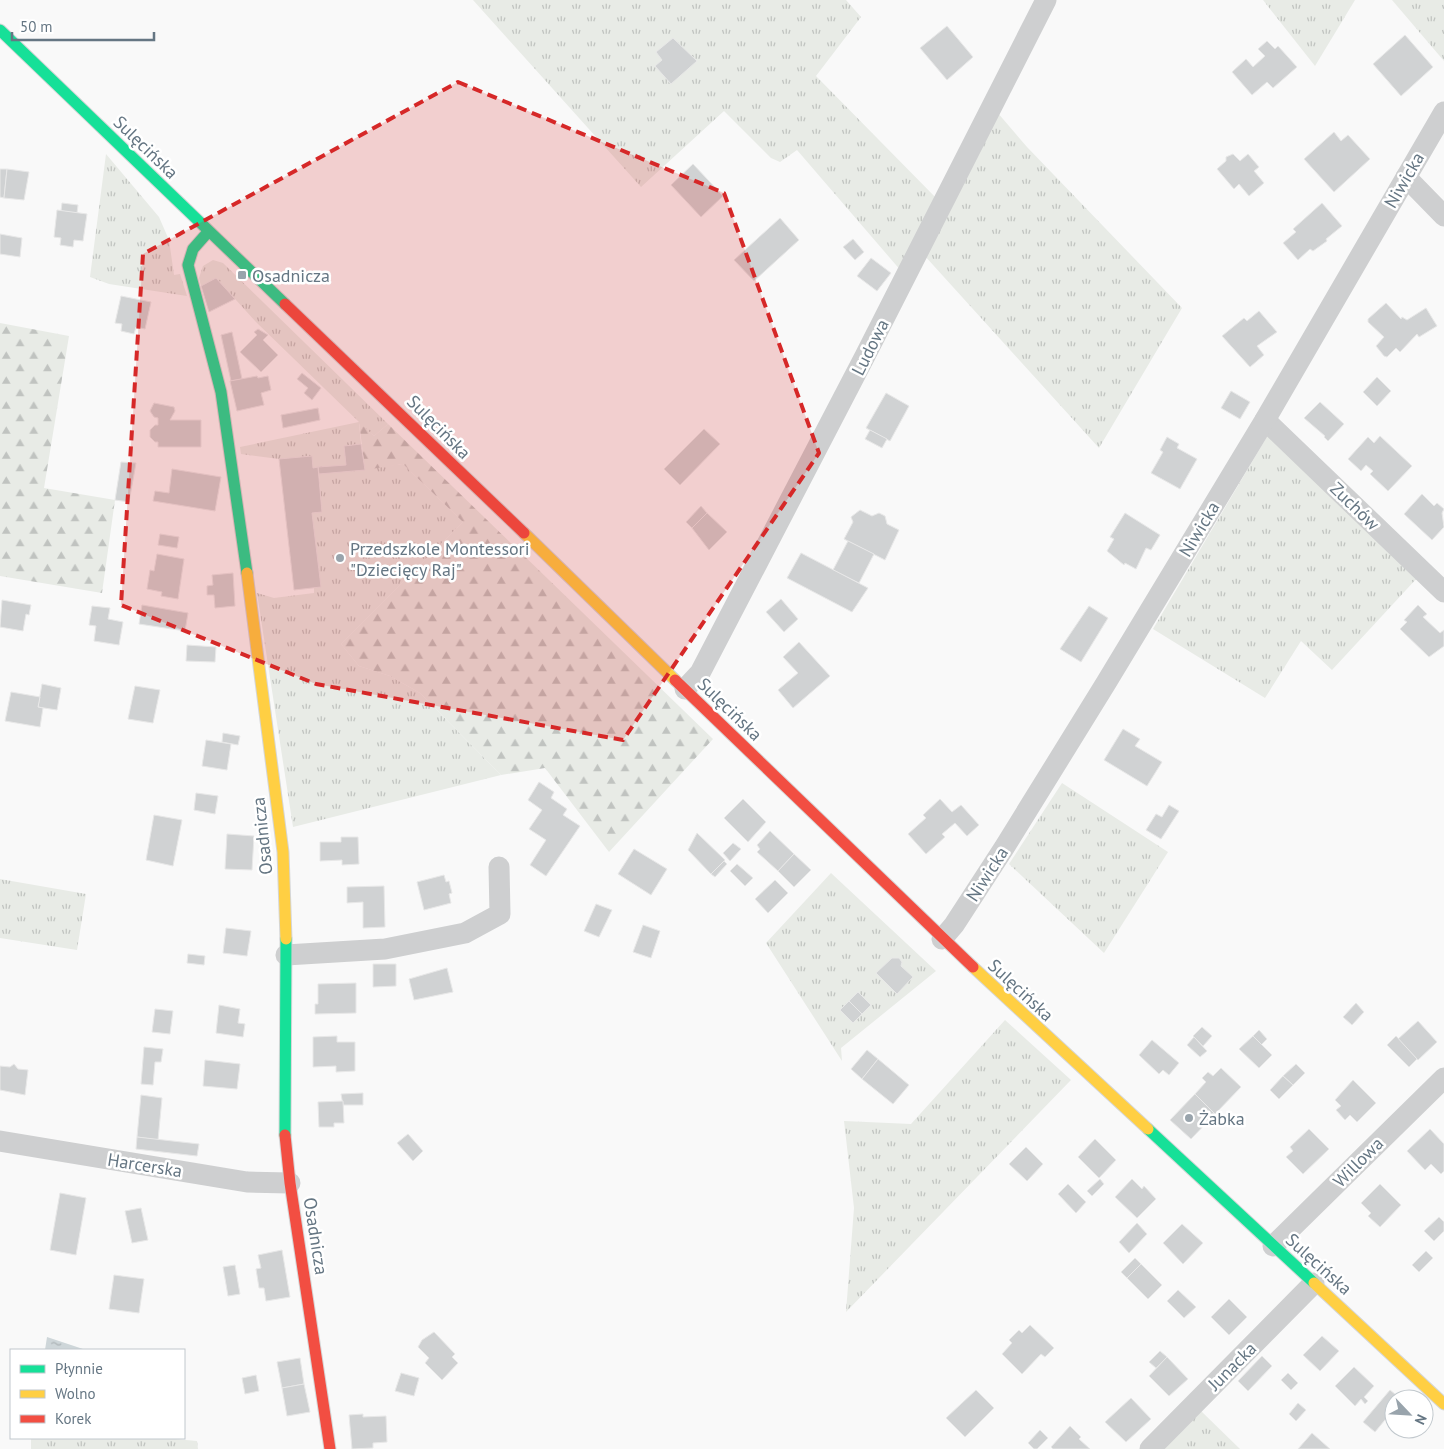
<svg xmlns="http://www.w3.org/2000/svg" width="1444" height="1449" font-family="'PT Sans',sans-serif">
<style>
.grass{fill:url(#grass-tufts)}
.forest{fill:url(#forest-firs)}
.water{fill:url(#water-ripples)}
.building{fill:#d0d2d3;stroke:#e8e8e8}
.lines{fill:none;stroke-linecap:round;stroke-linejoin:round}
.fast-casing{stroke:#d5d6d7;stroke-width:13}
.slow-casing{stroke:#d5d6d7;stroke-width:13}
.jam-casing{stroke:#d5d6d7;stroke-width:13}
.street{stroke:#cecfd0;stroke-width:21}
.fast{stroke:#16e098;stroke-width:11}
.slow{stroke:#ffcf43;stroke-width:11}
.jam{stroke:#f24e42;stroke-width:11}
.marked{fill:#d62828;fill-opacity:0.2;stroke:#d62828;stroke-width:4;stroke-dasharray:10 6;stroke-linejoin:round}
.poi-dot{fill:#99a4ac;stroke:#fff;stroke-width:2}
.labels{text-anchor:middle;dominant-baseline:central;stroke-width:5;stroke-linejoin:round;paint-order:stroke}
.street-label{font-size:18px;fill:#657683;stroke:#fff}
.poi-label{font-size:18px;fill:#657683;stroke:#fff;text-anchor:start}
</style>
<defs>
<pattern id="grass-tufts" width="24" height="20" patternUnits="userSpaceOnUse" patternTransform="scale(1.25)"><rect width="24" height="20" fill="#e8ebe6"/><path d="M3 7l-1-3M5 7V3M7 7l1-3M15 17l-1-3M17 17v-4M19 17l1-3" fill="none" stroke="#c0c3c0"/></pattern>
<pattern id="forest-firs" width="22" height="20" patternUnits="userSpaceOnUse" patternTransform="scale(1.25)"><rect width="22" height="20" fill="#e8ebe6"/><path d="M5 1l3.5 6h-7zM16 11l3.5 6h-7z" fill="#c0c3c0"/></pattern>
<pattern id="water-ripples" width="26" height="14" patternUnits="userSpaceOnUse" patternTransform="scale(1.25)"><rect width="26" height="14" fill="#ced6d9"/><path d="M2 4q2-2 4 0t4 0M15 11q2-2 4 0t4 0" fill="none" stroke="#abb2b5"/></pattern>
</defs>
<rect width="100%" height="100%" fill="#f9f9f9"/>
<g class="grass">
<polygon points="473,0 846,0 861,17 816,76 941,203 991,105 1027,147 1182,308 1099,448 924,255 902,272 797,150 780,162 771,158 724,111 641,187"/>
<polygon points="1263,0 1355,0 1315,66"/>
<polygon points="1392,0 1444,0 1444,61"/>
<polygon points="106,154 159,217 169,240 174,275 180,274 187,296 109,284 90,277"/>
<polygon points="213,260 223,263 388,424 374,436 359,423 361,444 344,446 346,465 313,468 279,459 241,454 240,447 359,422 256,322 216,278 201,286 199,278 203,266"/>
<polygon points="1268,435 1418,577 1332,670 1301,641 1265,698 1153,629"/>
<polygon points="403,464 463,522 341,644 359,666 390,676 420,693 501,775 293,827 257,593 274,598 314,593 314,588 320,587 312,513 322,512 319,474"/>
<polygon points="1062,783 1168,852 1104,953 1009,864"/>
<polygon points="831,873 936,971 841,1048 842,1061 766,943"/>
<polygon points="0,879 86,894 77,950 0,938"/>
<polygon points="1005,1020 1071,1080 846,1312 854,1208 844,1121 911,1124"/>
<polygon points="1200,1410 1240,1449 1149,1449"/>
<polygon points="31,1438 164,1438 197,1441 198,1449 31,1449"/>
</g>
<g class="forest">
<polygon points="0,323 69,336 44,488 115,500 102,593 0,576"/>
<polygon points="359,422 374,436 388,424 713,739 609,852 545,768 501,775 420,693 390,676 359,666 341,644 463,522 403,464 365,470"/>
</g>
<polygon class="water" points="47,1337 83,1349 83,1350 45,1350"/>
<g class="building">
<polygon points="947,26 973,57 947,80 920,48"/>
<polygon points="1405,35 1433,67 1401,96 1373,64"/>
<polygon points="673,38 697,61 671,84 655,66 662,60 656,52"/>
<polygon points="1267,41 1275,49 1278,46 1297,67 1273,88 1267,82 1252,95 1232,72 1246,59 1253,67 1265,56 1258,49"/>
<polygon points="1334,132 1341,141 1348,135 1370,159 1334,192 1304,159"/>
<polygon points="1233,154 1240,161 1248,154 1259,167 1254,171 1264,183 1249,196 1239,184 1234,189 1217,169 1226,161 1226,157"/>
<polygon points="693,164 723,196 701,217 671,185"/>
<polygon points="0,169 7,169 4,198 0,197"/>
<polygon points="7,169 29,172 24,200 4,198"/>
<polygon points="62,203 78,205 77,213 61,211"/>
<polygon points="1322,203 1342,226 1326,239 1327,241 1313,251 1310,249 1298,260 1283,243 1296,232 1293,229"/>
<polygon points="57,210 87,214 83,241 74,240 73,247 60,245 61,238 54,237"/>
<polygon points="780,218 799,240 754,281 734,260"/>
<polygon points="0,234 22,238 20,257 0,254"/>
<polygon points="853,239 864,252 855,260 843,247"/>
<polygon points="871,258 891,273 877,291 857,276"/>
<polygon points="216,278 235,299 209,312 201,286"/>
<polygon points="121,296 151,302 145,329 136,327 134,334 121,331 122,324 115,323"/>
<polygon points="1386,303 1401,319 1402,317 1407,320 1426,308 1437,326 1419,337 1417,334 1400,352 1396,348 1387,357 1384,356 1376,346 1384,337 1368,322 1368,319"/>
<polygon points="1259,311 1277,332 1257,346 1264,355 1250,367 1222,336 1244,318 1247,321"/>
<polygon points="258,329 268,335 263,340 278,355 261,372 240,352 257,335 254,332"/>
<polygon points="232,332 242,379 231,381 221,335"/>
<polygon points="302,373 321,388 312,400 304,393 308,388 297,379"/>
<polygon points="257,376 258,378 268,376 271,390 261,393 264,405 237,411 230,381"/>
<polygon points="1377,377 1391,391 1377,406 1363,392"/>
<polygon points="1231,391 1250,402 1240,419 1221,408"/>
<polygon points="886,393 909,406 890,441 866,428"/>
<polygon points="1320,402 1344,424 1328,441 1324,437 1325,436 1304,418"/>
<polygon points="154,403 174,407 175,411 170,420 201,420 201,447 158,447 158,442 155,442 150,437 150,430 155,425 158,425 158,418 154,417 150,411"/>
<polygon points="318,408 320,420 283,428 281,415"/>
<polygon points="704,429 720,444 680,485 664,469"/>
<polygon points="870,430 887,439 882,448 865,439"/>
<polygon points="1380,436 1412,466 1388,491 1370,474 1373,471 1366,465 1361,471 1348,459 1368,437 1374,443"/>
<polygon points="1167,437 1179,444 1177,448 1197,459 1180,489 1151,473 1163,452 1160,450"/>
<polygon points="361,444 365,470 319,474 318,467 346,465 344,446"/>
<polygon points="312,456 313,468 318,467 322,512 312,513 321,587 294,590 279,459"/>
<polygon points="121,462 136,463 129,502 115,500"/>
<polygon points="172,469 221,477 215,511 153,501 155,491 169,493"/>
<polygon points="1422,494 1434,506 1437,503 1444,509 1442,513 1444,527 1432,540 1404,514"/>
<polygon points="701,506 707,513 692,528 686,522"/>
<polygon points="860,510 872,516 879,513 885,516 887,524 899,530 885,560 844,539 853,522 851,517"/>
<polygon points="707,513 727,532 709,550 692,528"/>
<polygon points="1125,513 1160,535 1151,550 1146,548 1136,569 1125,563 1124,565 1107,551 1114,539 1110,537"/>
<polygon points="160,534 179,537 177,548 158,545"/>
<polygon points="848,541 874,554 859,583 833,570"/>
<polygon points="801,553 868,588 852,612 787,578"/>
<polygon points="157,554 184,559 178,599 161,596 162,592 147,589 150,570 154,571"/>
<polygon points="233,573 235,606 215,608 214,595 207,595 207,586 213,585 212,575"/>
<polygon points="781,599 798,619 784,632 766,612"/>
<polygon points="2,600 31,605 29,615 26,614 23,631 0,627"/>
<polygon points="142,605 188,613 185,631 139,624"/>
<polygon points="1418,605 1427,614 1423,617 1440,633 1444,630 1444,646 1429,657 1400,629 1407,622 1404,620"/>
<polygon points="92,606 110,608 108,619 123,622 119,645 94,641 96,626 89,625"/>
<polygon points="1089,606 1108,618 1081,662 1060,649"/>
<polygon points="799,642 830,676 793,708 778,690 798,673 783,657"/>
<polygon points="187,645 216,647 215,662 186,661"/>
<polygon points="42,684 61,688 57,710 38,707"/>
<polygon points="135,686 160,690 153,723 128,719"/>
<polygon points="11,692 40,697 38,707 43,708 40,727 5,721"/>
<polygon points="1123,729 1140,739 1135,746 1162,762 1147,786 1104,760"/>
<polygon points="223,733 240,736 238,745 222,742"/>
<polygon points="206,740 231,744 227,770 202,766"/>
<polygon points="539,782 554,792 551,798 567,809 563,815 580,826 546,876 530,865 546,840 529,829 542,810 528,800"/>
<polygon points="196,793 218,796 215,814 194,810"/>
<polygon points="743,799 766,822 748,842 724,818"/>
<polygon points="940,799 952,812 961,805 979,825 967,836 955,823 942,834 945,837 926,854 908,834 926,818 923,815"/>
<polygon points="1169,805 1179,811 1161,839 1146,830 1156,814 1162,817"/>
<polygon points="154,815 182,820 173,866 146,860"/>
<polygon points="770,831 794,854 778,871 757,852 760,849 757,845"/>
<polygon points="697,833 725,860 711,874 688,850"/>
<polygon points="227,834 254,836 252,870 225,869"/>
<polygon points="341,837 358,837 359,864 342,865 342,860 320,861 320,842 341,842"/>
<polygon points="733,843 741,849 730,861 723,853"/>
<polygon points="634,849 667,869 651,895 618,874"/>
<polygon points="794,854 811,870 794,887 778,871"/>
<polygon points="724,861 727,864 715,877 711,874"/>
<polygon points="737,864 753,878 745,886 730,871"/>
<polygon points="444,875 446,882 449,881 452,893 449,894 451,903 424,910 417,882"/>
<polygon points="775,880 788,893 768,913 755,899"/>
<polygon points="384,886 385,927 363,928 363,902 347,903 347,887"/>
<polygon points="596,904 612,910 599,937 584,931"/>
<polygon points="643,925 660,931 651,958 633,952"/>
<polygon points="226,928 251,931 247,956 223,953"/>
<polygon points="188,954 205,956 204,965 187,963"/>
<polygon points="892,958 899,958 902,962 901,966 913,977 897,994 876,973"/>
<polygon points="373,964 396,964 396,986 373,987"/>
<polygon points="447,968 453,992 414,1000 409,979"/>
<polygon points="356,983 356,1013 315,1014 315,1004 318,1004 318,984"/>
<polygon points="858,992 871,1005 862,1014 849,1001"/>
<polygon points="849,1001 862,1014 853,1023 840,1010"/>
<polygon points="1356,1003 1364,1012 1352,1025 1343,1017"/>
<polygon points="219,1005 240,1009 238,1023 245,1024 243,1037 216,1033"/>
<polygon points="155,1009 173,1011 170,1034 152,1032"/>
<polygon points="1418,1021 1437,1042 1418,1060 1398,1039"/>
<polygon points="1202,1027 1212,1036 1203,1046 1193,1036"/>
<polygon points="1259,1030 1267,1039 1261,1045 1253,1036"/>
<polygon points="337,1036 337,1042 355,1042 355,1071 336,1072 336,1066 313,1067 313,1037"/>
<polygon points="1253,1036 1272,1055 1259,1068 1239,1049"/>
<polygon points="1396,1036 1417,1059 1409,1067 1387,1045"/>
<polygon points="1194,1037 1207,1051 1200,1057 1187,1045"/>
<polygon points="1152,1040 1179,1063 1169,1075 1163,1070 1159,1074 1139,1055"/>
<polygon points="144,1047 163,1049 161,1062 155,1062 153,1085 141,1084"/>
<polygon points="867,1050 878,1059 862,1079 851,1069"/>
<polygon points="878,1059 909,1085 893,1104 862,1079"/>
<polygon points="205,1060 240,1064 237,1089 203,1086"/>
<polygon points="14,1064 18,1069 28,1070 25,1095 0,1090 0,1066 10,1067"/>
<polygon points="1296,1064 1305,1073 1293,1085 1283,1076"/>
<polygon points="1221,1068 1241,1087 1215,1114 1195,1094 1206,1082 1202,1078 1208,1072 1213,1076"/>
<polygon points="1283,1076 1293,1085 1279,1099 1270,1090"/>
<polygon points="1353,1080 1376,1103 1357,1122 1350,1115 1345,1120 1336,1110 1341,1106 1335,1100"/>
<polygon points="363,1093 363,1105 343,1105 341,1094"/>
<polygon points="1195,1094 1215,1114 1191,1139 1170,1120"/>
<polygon points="141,1095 162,1098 158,1140 137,1137"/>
<polygon points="343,1101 344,1123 334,1123 334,1127 319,1127 318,1102"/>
<polygon points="1309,1129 1329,1149 1303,1174 1286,1157 1293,1151 1290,1147"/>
<polygon points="1430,1129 1444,1144 1444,1171 1441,1174 1431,1164 1425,1170 1407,1151"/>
<polygon points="408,1134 423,1151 413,1161 397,1143"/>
<polygon points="137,1137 199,1144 197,1156 136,1149"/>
<polygon points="1095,1139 1116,1160 1099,1178 1078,1157"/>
<polygon points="1026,1147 1043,1164 1027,1181 1009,1164"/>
<polygon points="1100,1179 1104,1184 1092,1196 1087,1191"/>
<polygon points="1132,1179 1142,1189 1144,1186 1156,1199 1137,1218 1115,1197"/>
<polygon points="1068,1184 1086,1202 1076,1213 1058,1194"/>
<polygon points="1380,1184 1401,1205 1380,1227 1368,1216 1371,1213 1361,1203"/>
<polygon points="60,1193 86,1198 76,1255 50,1250"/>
<polygon points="141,1208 148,1240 132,1243 125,1211"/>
<polygon points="1439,1217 1444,1222 1444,1231 1434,1241 1424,1231"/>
<polygon points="1137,1223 1147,1234 1129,1253 1119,1242"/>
<polygon points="1182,1224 1203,1243 1183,1264 1163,1243"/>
<polygon points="282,1250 290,1297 266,1301 264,1288 259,1288 256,1269 261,1268 258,1255"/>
<polygon points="1426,1251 1433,1258 1419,1272 1412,1265"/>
<polygon points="1135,1258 1141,1264 1127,1278 1121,1272"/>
<polygon points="1141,1264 1162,1285 1148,1299 1127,1278"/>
<polygon points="235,1265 240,1294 228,1296 223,1267"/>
<polygon points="114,1275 144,1279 139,1313 109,1309"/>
<polygon points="1178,1290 1196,1307 1184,1318 1167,1301"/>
<polygon points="1229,1299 1247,1317 1229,1335 1211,1317"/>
<polygon points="1030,1325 1054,1348 1045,1357 1041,1354 1022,1374 1002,1354 1012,1343 1009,1340 1019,1330 1022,1333"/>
<polygon points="434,1332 455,1354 452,1357 458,1363 442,1380 425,1363 429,1358 418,1347 422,1340"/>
<polygon points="1322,1336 1339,1351 1320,1371 1303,1355"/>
<polygon points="1160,1351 1167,1357 1156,1368 1149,1362"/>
<polygon points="1262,1356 1272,1366 1248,1391 1238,1381"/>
<polygon points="1167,1357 1188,1379 1169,1396 1149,1376"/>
<polygon points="300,1358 304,1384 282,1388 277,1362"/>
<polygon points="1354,1367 1374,1386 1364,1397 1368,1401 1365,1404 1361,1399 1355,1406 1335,1386"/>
<polygon points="401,1373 419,1378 414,1396 395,1391"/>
<polygon points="1288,1373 1298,1383 1291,1390 1281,1380"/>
<polygon points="256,1375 259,1391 245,1394 242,1378"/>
<polygon points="304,1384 310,1412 287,1416 282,1388"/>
<polygon points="976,1390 994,1408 965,1437 946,1418"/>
<polygon points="1390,1390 1401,1399 1394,1399 1394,1409 1375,1432 1363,1422"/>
<polygon points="1131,1398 1151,1419 1126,1442 1105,1422"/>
<polygon points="1298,1403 1306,1410 1296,1421 1289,1414"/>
<polygon points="363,1414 363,1417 386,1416 387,1442 373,1443 373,1448 352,1449 349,1415"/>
<polygon points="1070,1426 1081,1437 1079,1439 1090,1449 1053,1449 1051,1447"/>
<polygon points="1040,1430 1048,1438 1037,1449 1034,1449 1028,1443"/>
<polygon points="1312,1433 1330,1449 1298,1449"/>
</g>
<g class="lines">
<g class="fast-casing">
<g id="fast">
<polyline points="0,30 285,304"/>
<polyline points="208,232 193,249 188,265 221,392 247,573"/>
<polyline points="1148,1129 1314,1283"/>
<polyline points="285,1135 286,939"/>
</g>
</g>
<g class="slow-casing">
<g id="slow">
<polyline points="524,533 675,680"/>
<polyline points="247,573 283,852 286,939"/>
<polyline points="973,967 1148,1129"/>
<polyline points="1314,1283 1444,1404"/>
</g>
</g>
<g class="jam-casing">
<g id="jam">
<polyline points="285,304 524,533"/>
<polyline points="675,680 973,967"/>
<polyline points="285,1135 290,1183 330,1449"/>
</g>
</g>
<g class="street">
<polyline points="1406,177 1444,216"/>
<polyline points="1265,420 1444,592"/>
<polyline points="685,689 700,673 865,356 1046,0"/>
<polyline points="942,939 954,925 1004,848 1106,683 1265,420 1444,112"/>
<polyline points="286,955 385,949 465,933 500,914 499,867"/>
<polyline points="0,1141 247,1182 290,1183"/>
<polyline points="1273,1246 1444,1078"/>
<polyline points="1150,1449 1314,1283"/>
</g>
<use href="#fast" class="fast"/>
<use href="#slow" class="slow"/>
<use href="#jam" class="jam"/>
</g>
<path class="marked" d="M 458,82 L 724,193 L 819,453 L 623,740 L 316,684 L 121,605 L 143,254 Z"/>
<g class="poi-dot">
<rect x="237" y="270" width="10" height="10" rx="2.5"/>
<circle cx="340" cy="558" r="5"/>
<circle cx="1189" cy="1118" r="5"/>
</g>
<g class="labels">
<g class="street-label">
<text transform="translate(146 147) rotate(44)">Sulęcińska</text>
<text transform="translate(1404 180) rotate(-60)">Niwicka</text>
<text transform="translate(870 347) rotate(-63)">Ludowa</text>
<text transform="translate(439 427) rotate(45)">Sulęcińska</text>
<text transform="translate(1355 506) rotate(44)">Zuchów</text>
<text transform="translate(1199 529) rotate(-59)">Niwicka</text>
<text transform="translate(730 709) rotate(44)">Sulęcińska</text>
<text transform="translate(262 836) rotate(-96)">Osadnicza</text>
<text transform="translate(987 874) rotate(-57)">Niwicka</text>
<text transform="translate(1021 990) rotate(43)">Sulęcińska</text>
<text transform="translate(1358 1162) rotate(-45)">Willowa</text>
<text transform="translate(145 1165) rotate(9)">Harcerska</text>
<text transform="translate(316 1236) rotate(81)">Osadnicza</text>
<text transform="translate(1319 1264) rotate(42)">Sulęcińska</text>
<text transform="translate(1232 1366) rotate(-45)">Junacka</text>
</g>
<g class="poi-label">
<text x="252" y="275">Osadnicza</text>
<text x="350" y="548">Przedszkole Montessori<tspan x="350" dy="21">"Dziecięcy Raj"</tspan></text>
<text x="1199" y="1118">Żabka</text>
</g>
</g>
<rect x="10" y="1349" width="175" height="90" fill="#ffffff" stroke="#c1c8cd"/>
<rect x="20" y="1365" width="25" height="8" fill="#16e098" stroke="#c1c8cd"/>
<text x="55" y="1374" font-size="15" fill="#657683">Płynnie</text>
<rect x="20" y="1390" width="25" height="8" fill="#ffcf43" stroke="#c1c8cd"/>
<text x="55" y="1399" font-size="15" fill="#657683">Wolno</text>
<rect x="20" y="1415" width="25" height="8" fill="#f24e42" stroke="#c1c8cd"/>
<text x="55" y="1424" font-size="15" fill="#657683">Korek</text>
<g transform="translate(1409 1414) rotate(115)"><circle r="24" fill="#ffffff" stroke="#c1c8cd"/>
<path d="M0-4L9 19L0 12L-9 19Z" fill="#99a4ac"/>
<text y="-8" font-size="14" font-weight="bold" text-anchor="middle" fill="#657683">N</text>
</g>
<path d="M12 32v8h142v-8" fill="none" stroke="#657683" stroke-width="2.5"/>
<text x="20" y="32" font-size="15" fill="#657683" stroke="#ffffff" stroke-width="4" paint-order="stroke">50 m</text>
</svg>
